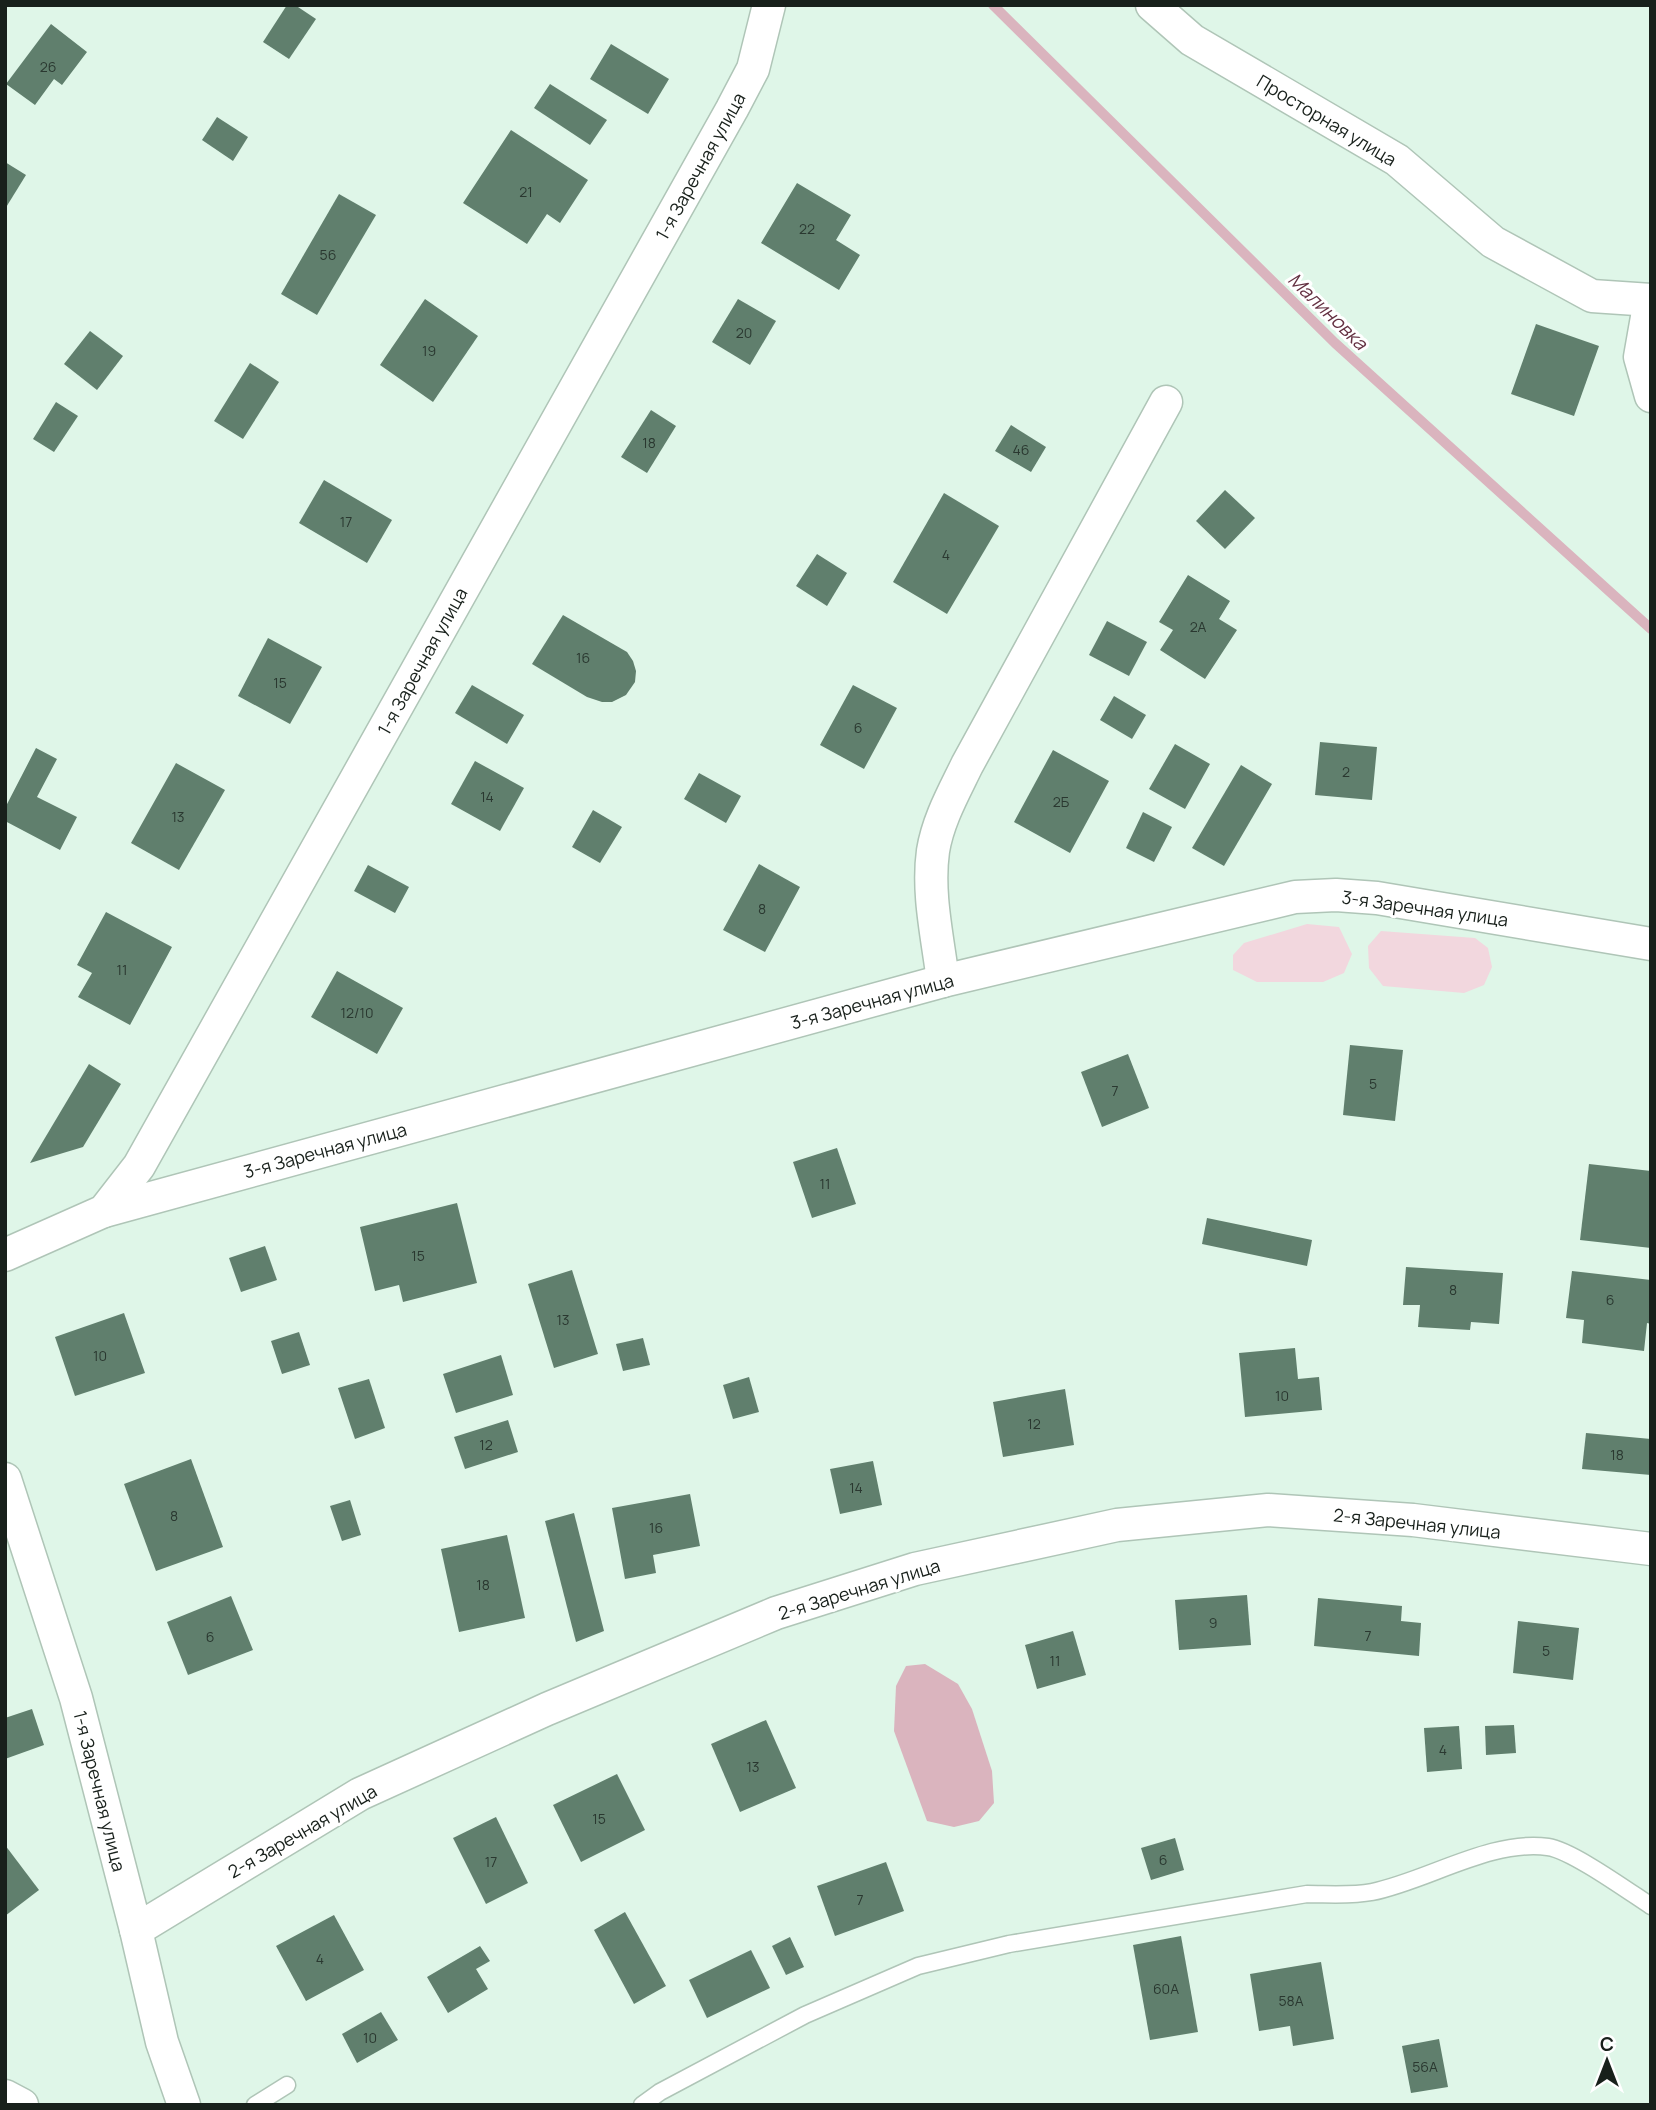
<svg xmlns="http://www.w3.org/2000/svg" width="1656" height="2110" font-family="Manrope,sans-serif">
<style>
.green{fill:#f2d7de}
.water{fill:#dab4be}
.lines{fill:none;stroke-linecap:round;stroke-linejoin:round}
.stream{stroke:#dab4be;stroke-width:10}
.building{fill:#607f6d}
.lane-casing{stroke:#afc5b7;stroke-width:19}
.street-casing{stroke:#afc5b7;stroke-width:35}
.lane{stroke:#fff;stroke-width:16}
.street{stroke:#fff;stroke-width:32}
.labels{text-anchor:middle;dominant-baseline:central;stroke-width:6;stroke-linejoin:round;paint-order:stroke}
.number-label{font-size:14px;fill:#2a3830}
.street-label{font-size:18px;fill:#18201b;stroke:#fff}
.water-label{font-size:19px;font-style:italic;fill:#643142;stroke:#fff}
</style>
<rect width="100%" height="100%" fill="#dff6e8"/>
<g class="green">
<polygon points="1307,924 1339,927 1352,954 1344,973 1323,982 1257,982 1233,970 1233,955 1244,943"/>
<polygon points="1381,931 1475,938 1488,948 1492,967 1484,985 1464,993 1383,986 1369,968 1368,946"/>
</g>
<polygon class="water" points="925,1664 958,1684 972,1709 992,1771 994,1803 979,1821 954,1827 927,1821 894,1731 896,1686 906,1666"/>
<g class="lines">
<polyline class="stream" points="993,5 1335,343 1651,629"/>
</g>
<g class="building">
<polygon points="287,5 295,5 316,19 289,59 263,42"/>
<polygon points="51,24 87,52 62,85 54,79 35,105 6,84"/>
<polygon points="611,44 669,79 648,114 590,79"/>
<polygon points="550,84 607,120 590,145 534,108"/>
<polygon points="217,117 248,137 233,161 202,140"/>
<polygon points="511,130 588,180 560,223 547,214 527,244 463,203"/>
<polygon points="5,162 26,175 5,209"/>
<polygon points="797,183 851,215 836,240 860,255 839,290 761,243"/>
<polygon points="339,194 376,215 317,315 281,294"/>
<polygon points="425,299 478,336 433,402 380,365"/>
<polygon points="738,299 776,321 750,365 712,342"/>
<polygon points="1536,324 1599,346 1574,416 1511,394"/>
<polygon points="90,331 123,356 97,390 64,364"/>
<polygon points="250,363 279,382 243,439 214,421"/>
<polygon points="56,402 78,416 54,452 33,439"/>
<polygon points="651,410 676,426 647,473 621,457"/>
<polygon points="1011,425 1046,447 1031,472 995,451"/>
<polygon points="324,480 392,520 367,563 299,523"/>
<polygon points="1225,490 1255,518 1225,549 1196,521"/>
<polygon points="944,493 999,526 947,614 893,582"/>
<polygon points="817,554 847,573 827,606 796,586"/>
<polygon points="1188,575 1230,601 1219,619 1237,630 1205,679 1160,650 1173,630 1159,622"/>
<polygon points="563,615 627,652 633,661 636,671 635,682 626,695 612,702 602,702 587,697 532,664"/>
<polygon points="1107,621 1147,642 1129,676 1089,655"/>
<polygon points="268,638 322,667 290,724 238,696"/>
<polygon points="472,685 524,715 507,744 455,713"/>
<polygon points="853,685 897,708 864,769 820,745"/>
<polygon points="1114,696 1146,715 1132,739 1100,720"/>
<polygon points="1320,742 1377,747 1372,800 1315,795"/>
<polygon points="1175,744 1210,764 1185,809 1149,789"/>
<polygon points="36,748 57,759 37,797 77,817 60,850 5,821 5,808"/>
<polygon points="1053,750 1109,781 1070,853 1014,822"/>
<polygon points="475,761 524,788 500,831 451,804"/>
<polygon points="176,763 225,790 179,870 131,843"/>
<polygon points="1241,765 1272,784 1224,866 1192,848"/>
<polygon points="699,773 741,796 726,823 684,799"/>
<polygon points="593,810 622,827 600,863 572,847"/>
<polygon points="1143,812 1172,827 1154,862 1126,848"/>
<polygon points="759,864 800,887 765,952 723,930"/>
<polygon points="368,865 409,887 395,913 354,891"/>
<polygon points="106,912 172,947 130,1025 78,997 92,973 77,965"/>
<polygon points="337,971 403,1008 377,1054 311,1017"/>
<polygon points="1350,1045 1403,1050 1395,1121 1343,1115"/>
<polygon points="1128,1054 1149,1108 1102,1127 1081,1072"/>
<polygon points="89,1064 121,1084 83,1147 30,1163"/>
<polygon points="837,1148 856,1204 812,1218 793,1162"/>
<polygon points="1589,1164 1651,1171 1651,1248 1580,1240"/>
<polygon points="457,1203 477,1283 403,1302 399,1285 375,1291 360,1227"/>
<polygon points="1207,1218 1312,1240 1307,1266 1202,1244"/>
<polygon points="265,1246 277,1280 241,1292 229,1258"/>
<polygon points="1406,1267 1503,1273 1499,1324 1471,1322 1470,1330 1418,1327 1420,1305 1403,1305"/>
<polygon points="572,1270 598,1354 554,1368 528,1284"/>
<polygon points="1572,1271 1651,1280 1651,1324 1647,1323 1644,1351 1582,1343 1584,1320 1566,1318"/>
<polygon points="124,1313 145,1373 75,1396 55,1337"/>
<polygon points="299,1332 310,1365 282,1374 271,1341"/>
<polygon points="643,1338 650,1365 623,1371 616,1344"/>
<polygon points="1295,1348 1298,1379 1319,1377 1322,1410 1245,1417 1239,1353"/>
<polygon points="501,1355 513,1395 456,1413 443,1374"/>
<polygon points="749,1377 759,1412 733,1419 723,1385"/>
<polygon points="369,1379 385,1428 355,1439 338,1388"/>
<polygon points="1065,1389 1074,1445 1003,1457 993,1402"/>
<polygon points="508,1420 518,1452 465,1469 454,1437"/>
<polygon points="1586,1433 1651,1439 1651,1475 1582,1469"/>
<polygon points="191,1459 223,1547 156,1571 124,1484"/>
<polygon points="873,1461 882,1505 840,1514 830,1469"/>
<polygon points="690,1494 700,1546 653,1555 656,1573 625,1579 612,1508"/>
<polygon points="350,1500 361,1535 342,1541 330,1506"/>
<polygon points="574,1513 604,1631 576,1642 545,1521"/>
<polygon points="507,1535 525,1618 459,1632 441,1549"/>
<polygon points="1247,1595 1251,1645 1179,1650 1175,1600"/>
<polygon points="231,1596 253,1650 188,1675 167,1622"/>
<polygon points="1318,1598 1402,1606 1401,1621 1421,1623 1419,1656 1314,1646"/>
<polygon points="1518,1621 1579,1628 1573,1680 1513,1673"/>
<polygon points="1073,1631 1086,1675 1037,1689 1025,1645"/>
<polygon points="32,1709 44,1745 5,1759 5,1718"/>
<polygon points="766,1720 796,1788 740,1812 711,1744"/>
<polygon points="1514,1725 1516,1753 1486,1755 1485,1726"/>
<polygon points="1459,1726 1462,1769 1427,1772 1424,1728"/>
<polygon points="617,1774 645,1830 581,1862 553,1805"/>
<polygon points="496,1817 528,1883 486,1904 453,1838"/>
<polygon points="1175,1838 1184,1870 1151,1880 1141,1848"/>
<polygon points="5,1845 39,1890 5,1916"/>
<polygon points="886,1862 904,1911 835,1936 817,1886"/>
<polygon points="625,1912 666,1986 634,2004 594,1930"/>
<polygon points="334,1915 364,1970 306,2001 276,1946"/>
<polygon points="1181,1936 1198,2032 1150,2040 1133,1945"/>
<polygon points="790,1937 804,1967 786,1975 772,1946"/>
<polygon points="480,1946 490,1961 476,1969 488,1989 448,2013 427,1977"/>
<polygon points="751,1950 770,1988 707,2018 689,1980"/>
<polygon points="1321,1962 1334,2039 1293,2046 1290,2026 1259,2031 1250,1974"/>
<polygon points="381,2012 398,2040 357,2063 342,2034"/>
<polygon points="1439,2039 1448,2087 1411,2093 1402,2046"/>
</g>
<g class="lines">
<g class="lane-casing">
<g id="lane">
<polyline points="255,2105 287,2085"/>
<path d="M 642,2105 L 660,2092 L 805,2015 L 918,1966 L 1009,1944 L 1307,1894 C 1328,1894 1351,1896 1372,1892 C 1427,1881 1491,1839 1548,1847 C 1571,1850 1628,1891 1651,1906"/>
</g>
</g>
<g class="street-casing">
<g id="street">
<polyline points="1152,5 1192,40 1397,160 1493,242 1592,296 1651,300"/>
<polyline points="1650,300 1640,357 1651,396"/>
<path d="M 943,981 C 938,939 927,894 933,851 C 938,820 954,792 967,765 L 1166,402"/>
<polyline points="104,1211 943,981 1295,897 1336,895 1377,898 1651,944"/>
<polyline points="5,1255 104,1211 139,1166 732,109 753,69 769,5"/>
<polyline points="5,1479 76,1698 136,1930 162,2042 184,2105"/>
<polyline points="136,1930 360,1794 547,1709 776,1613 915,1569 1117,1525 1268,1510 1413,1520 1651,1549"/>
<polyline points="5,2096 22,2105"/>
</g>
</g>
<use href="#lane" class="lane"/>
<use href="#street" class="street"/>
</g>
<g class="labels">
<g class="number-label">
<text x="48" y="66">26</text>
<text x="526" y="191">21</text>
<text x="807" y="228">22</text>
<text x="328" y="254">56</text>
<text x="744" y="332">20</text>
<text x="429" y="350">19</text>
<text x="649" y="442">18</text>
<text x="1021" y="449">46</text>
<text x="346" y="521">17</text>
<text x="946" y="554">4</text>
<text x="1198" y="626">2А</text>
<text x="583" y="657">16</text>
<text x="280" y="682">15</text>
<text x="858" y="727">6</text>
<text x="1346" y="771">2</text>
<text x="487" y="796">14</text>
<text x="1061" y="801">2Б</text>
<text x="178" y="816">13</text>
<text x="762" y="908">8</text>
<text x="122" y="969">11</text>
<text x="357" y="1012">12/10</text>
<text x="1373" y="1083">5</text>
<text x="1115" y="1090">7</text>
<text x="825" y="1183">11</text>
<text x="418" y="1255">15</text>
<text x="1453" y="1289">8</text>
<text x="1610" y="1299">6</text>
<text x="563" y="1319">13</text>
<text x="100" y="1355">10</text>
<text x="1282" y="1395">10</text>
<text x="1034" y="1423">12</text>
<text x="486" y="1444">12</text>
<text x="1617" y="1454">18</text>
<text x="856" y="1487">14</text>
<text x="174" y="1515">8</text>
<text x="656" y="1527">16</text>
<text x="483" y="1584">18</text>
<text x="1213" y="1622">9</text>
<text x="1368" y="1635">7</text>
<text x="210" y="1636">6</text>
<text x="1546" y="1650">5</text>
<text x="1055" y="1660">11</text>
<text x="1443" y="1749">4</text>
<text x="753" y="1766">13</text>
<text x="599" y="1818">15</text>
<text x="1163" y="1859">6</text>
<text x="491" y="1861">17</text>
<text x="860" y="1899">7</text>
<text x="320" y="1958">4</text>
<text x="1166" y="1988">60А</text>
<text x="1291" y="2000">58А</text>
<text x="370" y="2037">10</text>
<text x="1425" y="2066">56А</text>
</g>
<g class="street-label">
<text transform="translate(1327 120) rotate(31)">Просторная улица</text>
<text transform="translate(700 166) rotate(-61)">1-я Заречная улица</text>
<text transform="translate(422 661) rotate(-61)">1-я Заречная улица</text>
<text transform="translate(1425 908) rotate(8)">3-я Заречная улица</text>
<text transform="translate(872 1001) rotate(-15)">3-я Заречная улица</text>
<text transform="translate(325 1150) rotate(-15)">3-я Заречная улица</text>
<text transform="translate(1417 1523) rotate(6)">2-я Заречная улица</text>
<text transform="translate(859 1589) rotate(-17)">2-я Заречная улица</text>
<text transform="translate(100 1791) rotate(76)">1-я Заречная улица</text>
<text transform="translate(302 1831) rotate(-30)">2-я Заречная улица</text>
</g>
<g class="water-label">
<text transform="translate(1328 311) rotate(44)">Малиновка</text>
</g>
</g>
<rect width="1656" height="2110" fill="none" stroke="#18201b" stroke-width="14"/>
<g transform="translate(1607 2061)" stroke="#ffffff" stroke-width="5" paint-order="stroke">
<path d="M0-5L12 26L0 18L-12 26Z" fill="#18201b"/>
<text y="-10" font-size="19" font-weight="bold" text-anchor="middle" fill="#18201b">С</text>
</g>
</svg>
